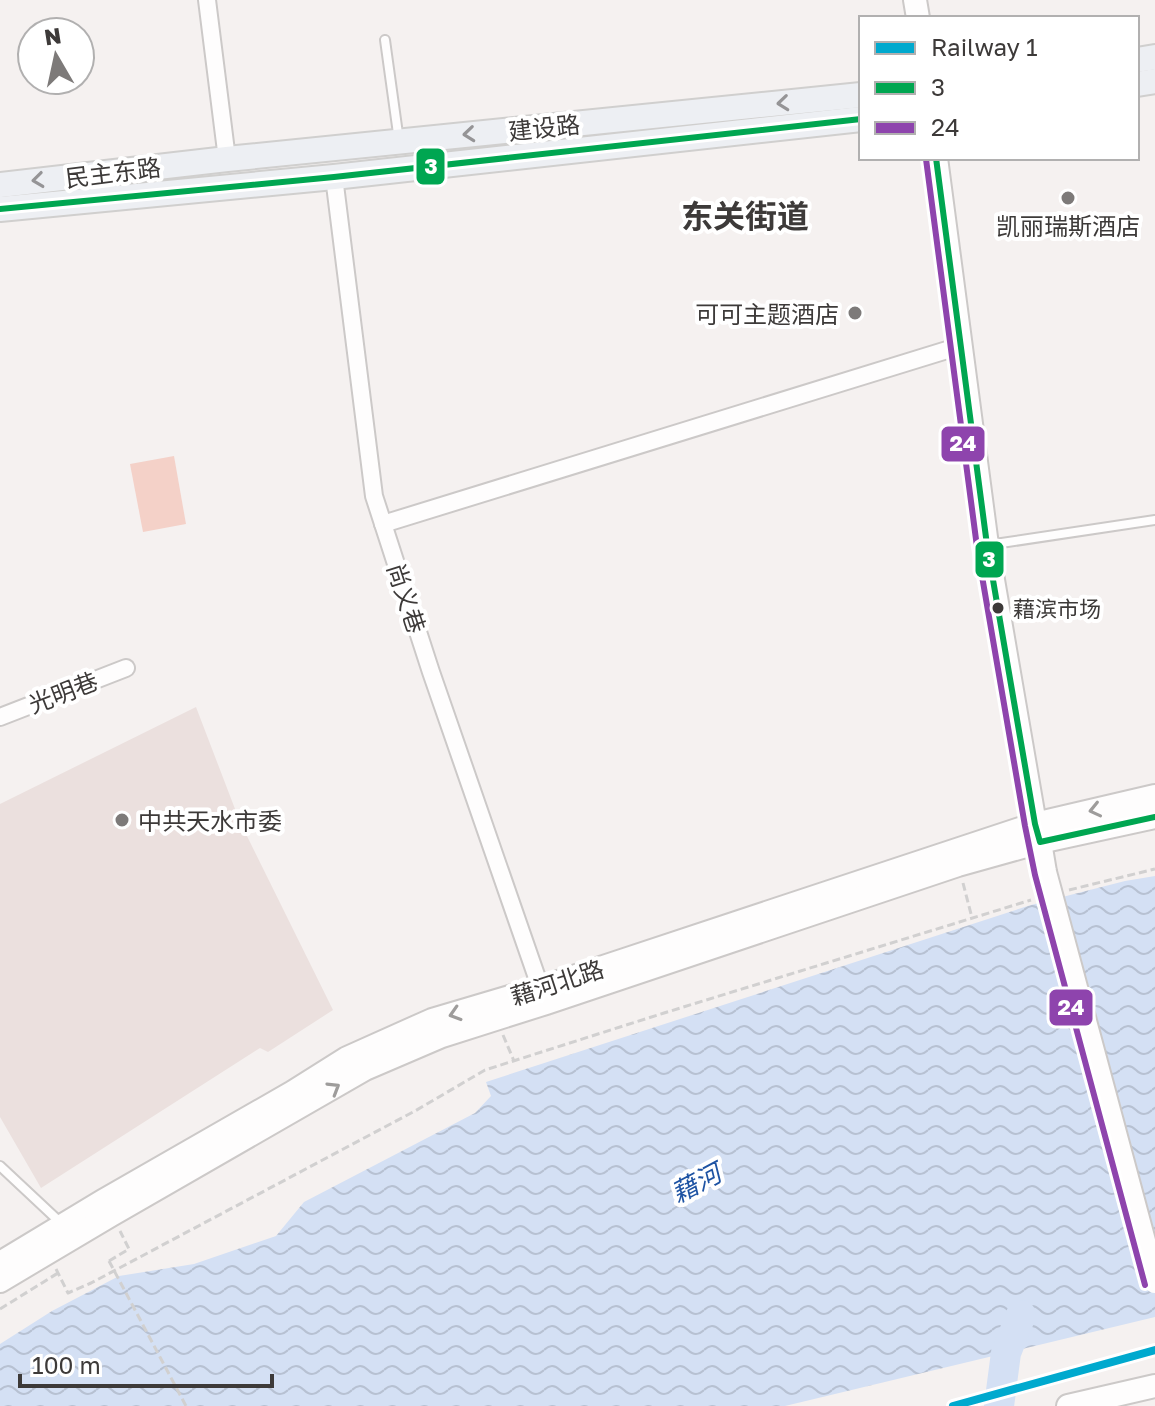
<svg xmlns="http://www.w3.org/2000/svg" width="1155" height="1406" font-family="'Golos Text','Noto Sans SC',sans-serif">
<style>
.built{fill:#ebe0de}
.pitch{fill:#f4d1c8}
.water{fill:url(#water-waves)}
.lines{fill:none;stroke-linecap:round;stroke-linejoin:round}
.river{stroke:#d4e0f4;stroke-width:30}
.service-casing{stroke:#ccc9c8;stroke-width:12}
.minor-casing{stroke:#ccc9c8;stroke-width:20}
.secondary-casing{stroke:#ccc9c8;stroke-width:26}
.primary-casing{stroke:#d0cfce;stroke-width:28}
.path{stroke:#d1d0d0;stroke-width:3;stroke-dasharray:8 4;stroke-linecap:butt}
.service{stroke:#fefdfd;stroke-width:8}
.minor{stroke:#fefdfd;stroke-width:16}
.secondary{stroke:#fefdfd;stroke-width:22}
.primary{stroke:#edeff3;stroke-width:24}
.secondary-bridge-casing{stroke:#ccc9c8;stroke-width:26;stroke-linecap:butt}
.path-bridge{stroke:#d1d0d0;stroke-width:3;stroke-dasharray:8 4;stroke-linecap:butt}
.secondary-bridge{stroke:#fefdfd;stroke-width:22}
.bus-1-casing{stroke:#fff;stroke-width:12}
.bus-2-casing{stroke:#fff;stroke-width:12}
.bus-1{stroke:#00a651;stroke-width:6}
.bus-2{stroke:#8e44ad;stroke-width:6}
.rail-1-casing{stroke:#fff;stroke-width:14}
.rail-1{stroke:#00a9ce;stroke-width:8}
.oneway{stroke:#959496}
.oneway2{stroke:#9e9c9b}
.poi-dot{fill:#7d7a79;stroke:#fff;stroke-width:3}
.bus-dot{fill:#3d3a39;stroke:#fff;stroke-width:3}
.labels{text-anchor:middle;dominant-baseline:central;stroke-width:8;stroke-linejoin:round;paint-order:stroke}
.bus-label{font-size:22px;fill:#3d3a39;stroke:#fff;text-anchor:start}
.street-label{font-size:24px;fill:#3d3a39;stroke:#fff}
.poi-label{font-size:24px;fill:#3d3a39;stroke:#fff}
.water-label{font-size:26px;font-style:italic;fill:#1e53a3;stroke:#fff}
.district-label{font-size:32px;font-weight:bold;fill:#3d3a39;stroke:#fff}
.line-badge{stroke:#fff;stroke-width:3}
.badge-label{font-size:22px;text-anchor:middle;font-weight:bold;fill:#fff}
</style>
<defs>
<pattern id="water-waves" width="16" height="10" patternUnits="userSpaceOnUse" patternTransform="scale(2)"><rect width="16" height="10" fill="#d4e0f4"/><path d="M0 5q4-4 8 0t8 0" fill="none" stroke="#b7c1d2"/></pattern>
</defs>
<rect width="100%" height="100%" fill="#f5f1f0"/>
<polygon class="built" points="196,707 240,822 333,1010 268,1052 260,1048 41,1188 0,1117 0,804"/>
<polygon class="pitch" points="174,456 186,524 143,532 130,464"/>
<polygon class="water" points="1155,876 1155,1317 785,1406 0,1406 0,1344 52,1311 119,1276 194,1264 276,1236 304,1202 475,1113 491,1096 486,1082 1031,905 1125,881"/>
<g class="lines">
<polyline class="river" points="999,1406 1006,1353 1021,1315"/>
<g class="service-casing">
<g id="service">
<polyline points="385,40 399,141"/>
<polyline points="988,545 1155,520"/>
<polyline points="0,1166 62,1224"/>
</g>
</g>
<g class="minor-casing">
<g id="minor">
<polyline points="207,0 227,159"/>
<polyline points="334,177 374,496 431,672 544,998"/>
<polyline points="383,524 960,346"/>
<polyline points="0,717 126,668"/>
</g>
</g>
<g class="secondary-casing">
<g id="secondary">
<polyline points="915,0 918,18"/>
<polyline points="936,158 987,545 1035,824 1040,842 1045,872"/>
<polyline points="0,1263 103,1201 293,1092 347,1058 432,1020 540,988 1035,824 1155,796"/>
<polyline points="0,1281 111,1215 365,1069 442,1036 546,1003 958,865 1040,842 1155,817"/>
<polyline points="1068,1406 1155,1386"/>
</g>
</g>
<g class="primary-casing">
<g id="primary">
<polyline points="1137,60 1155,57"/>
<polyline points="1137,84 1155,81"/>
<polyline points="0,185 227,159 861,95"/>
<polyline points="0,209 334,177 861,119"/>
</g>
</g>
<g class="path">
<polyline points="963,883 972,918"/>
<polyline points="1069,890 1155,869"/>
<polyline points="503,1035 514,1061"/>
<polyline points="109,1261 129,1249 120,1231"/>
<polyline points="56,1269 68,1293 91,1283 415,1111 485,1070 664,1013 1031,900"/>
<polyline points="0,1309 58,1273"/>
</g>
<use href="#service" class="service"/>
<use href="#minor" class="minor"/>
<use href="#secondary" class="secondary"/>
<use href="#primary" class="primary"/>
<g class="secondary-bridge-casing">
<polyline id="secondary-bridge" points="1045,872 1155,1282"/>
</g>
<polyline class="path-bridge" points="109,1261 186,1406"/>
<use href="#secondary-bridge" class="secondary-bridge"/>
<g class="bus-1-casing">
<g id="bus-1">
<polyline points="936,158 987,545 1035,824 1040,842 1155,817"/>
<polyline points="0,209 334,177 861,119"/>
</g>
</g>
<g class="bus-2-casing">
<polyline id="bus-2" points="926,159 977,547 1025,826 1035,875 1145,1285"/>
</g>
<use href="#bus-1" class="bus-1"/>
<use href="#bus-2" class="bus-2"/>
<g class="rail-1-casing">
<polyline id="rail-1" points="953,1406 1155,1350"/>
</g>
<use href="#rail-1" class="rail-1"/>
</g>
<defs><path id="oneway-chevron" d="M-2-3.5L2.5 0L-2 3.5" fill="none" stroke-width="1.6" stroke-linecap="round" stroke-linejoin="round" transform="scale(2)"/></defs>
<g class="oneway">
<use href="#oneway-chevron" transform="translate(783 103) rotate(174)"/>
<use href="#oneway-chevron" transform="translate(469 134) rotate(174)"/>
<use href="#oneway-chevron" transform="translate(38 180) rotate(173)"/>
</g>
<g class="oneway2">
<use href="#oneway-chevron" transform="translate(1095 810) rotate(167)"/>
<use href="#oneway-chevron" transform="translate(455 1014) rotate(163)"/>
<use href="#oneway-chevron" transform="translate(334 1088) rotate(-31)"/>
</g>
<g class="poi-dot">
<circle cx="1068" cy="198" r="8"/>
<circle cx="855" cy="313" r="8"/>
<circle cx="122" cy="820" r="8"/>
</g>
<circle class="bus-dot" cx="998" cy="608" r="7"/>
<g class="labels">
<g class="bus-label">
<text x="1013" y="608">藉滨市场</text>
</g>
<g class="street-label">
<text transform="translate(544 127) rotate(-6)">建设路</text>
<text transform="translate(113 172) rotate(-7)">民主东路</text>
<text transform="translate(407 598) rotate(72)">尚义巷</text>
<text transform="translate(63 692) rotate(-21)">光明巷</text>
<text transform="translate(557 982) rotate(-18)">藉河北路</text>
</g>
<g class="poi-label">
<text x="1068" y="225">凯丽瑞斯酒店</text>
<text x="839" y="313" text-anchor="end">可可主题酒店</text>
<text x="138" y="820" text-anchor="start">中共天水市委</text>
</g>
<g class="water-label">
<text transform="translate(696 1183) rotate(-28)">藉河</text>
</g>
<g class="district-label">
<text x="745" y="216">东关街道</text>
</g>
</g>
<g class="line-badge">
<rect x="415" y="147" width="31" height="39" rx="8" fill="#00a651"/>
<rect x="940" y="425" width="46" height="38" rx="8" fill="#8e44ad"/>
<rect x="974" y="540" width="31" height="39" rx="8" fill="#00a651"/>
<rect x="1048" y="988" width="46" height="39" rx="8" fill="#8e44ad"/>
</g>
<g class="badge-label">
<text x="431" y="174">3</text>
<text x="963" y="451">24</text>
<text x="989" y="567">3</text>
<text x="1071" y="1015">24</text>
</g>
<rect x="859" y="16" width="280" height="144" fill="#ffffff" stroke="#b1b0b0" stroke-width="2"/>
<rect x="875" y="42" width="40" height="12" fill="#00a9ce" stroke="#b1b0b0" stroke-width="2"/>
<text x="931" y="56" font-size="24" fill="#3d3a39">Railway 1</text>
<rect x="875" y="82" width="40" height="12" fill="#00a651" stroke="#b1b0b0" stroke-width="2"/>
<text x="931" y="96" font-size="24" fill="#3d3a39">3</text>
<rect x="875" y="122" width="40" height="12" fill="#8e44ad" stroke="#b1b0b0" stroke-width="2"/>
<text x="931" y="136" font-size="24" fill="#3d3a39">24</text>
<g transform="translate(56 56) rotate(351)"><circle r="38" fill="#ffffff" stroke="#b1b0b0" stroke-width="2"/>
<path d="M0-6L14 30L0 20L-14 30Z" fill="#7d7a79"/>
<text y="-12" font-size="22" font-weight="bold" text-anchor="middle" fill="#3d3a39">N</text>
</g>
<path d="M20 1374v12h252v-12" fill="none" stroke="#3d3a39" stroke-width="4"/>
<text x="32" y="1374" font-size="24" fill="#3d3a39" stroke="#ffffff" stroke-width="6" paint-order="stroke">100 m</text>
</svg>
